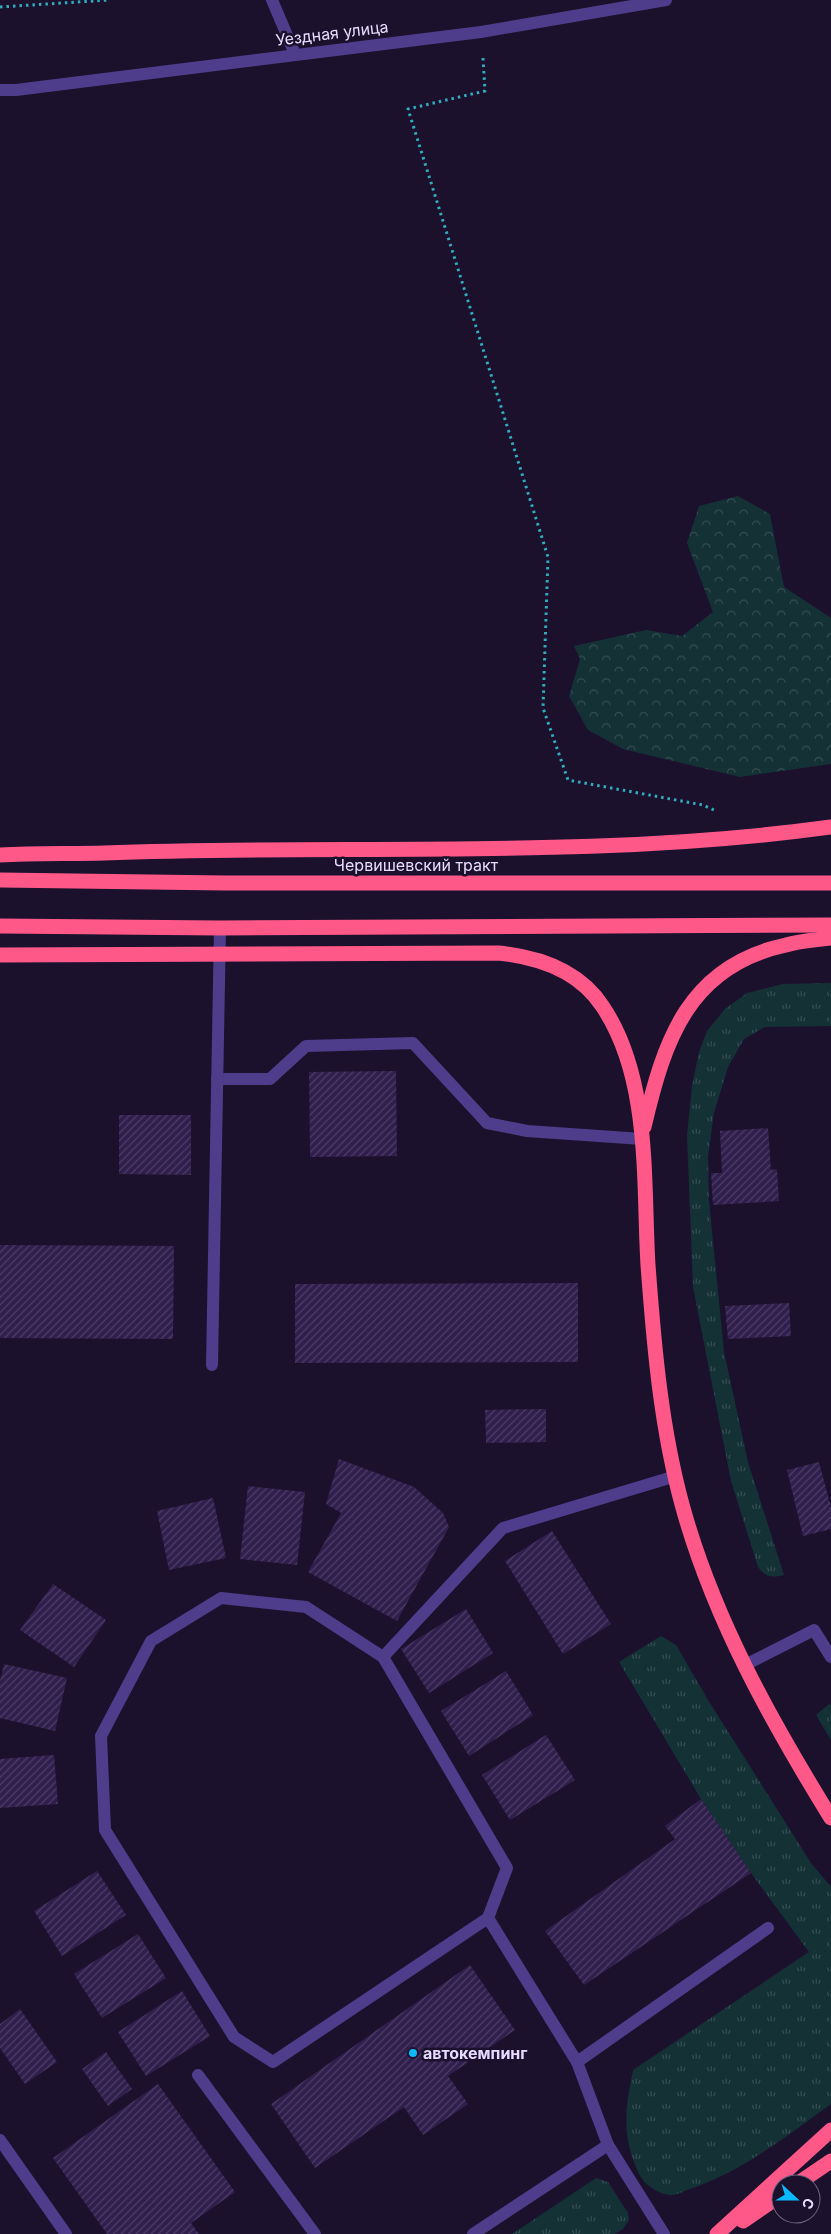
<svg xmlns="http://www.w3.org/2000/svg" width="831" height="2234" font-family="Inter,sans-serif">
<style>
.grass{fill:url(#grass-tufts)}
.forest{fill:url(#forest-crowns)}
.building{fill:url(#building-hatch)}
.lines{fill:none;stroke-linecap:round;stroke-linejoin:round}
.path{stroke:#32acbd;stroke-width:3;stroke-dasharray:2.5 4;stroke-linecap:butt}
.minor{stroke:#4e3d8a;stroke-width:12}
.highway{stroke:#fe5889;stroke-width:15}
.poi-dot{fill:#0ab8fd;stroke:#1b112c;stroke-width:2}
.labels{text-anchor:middle;dominant-baseline:central;stroke-width:5;stroke-linejoin:round;paint-order:stroke}
.street-label{font-size:16px;fill:#e7dcff;stroke:#1b112c}
.poi-label{font-size:16px;font-weight:bold;fill:#e7dcff;stroke:#1b112c;text-anchor:start}
</style>
<defs>
<pattern id="grass-tufts" width="24" height="20" patternUnits="userSpaceOnUse" patternTransform="scale(1.25)"><rect width="24" height="20" fill="#143136"/><path d="M3 7l-1-3M5 7V3M7 7l1-3M15 17l-1-3M17 17v-4M19 17l1-3" fill="none" stroke="#364e54"/></pattern>
<pattern id="forest-crowns" width="20" height="18" patternUnits="userSpaceOnUse" patternTransform="scale(1.25)"><rect width="20" height="18" fill="#143136"/><path d="M2 6a3 3 0 1 1 6 0M12 15a3 3 0 1 1 6 0" fill="none" stroke="#364e54"/></pattern>
<pattern id="building-hatch" width="6" height="6" patternUnits="userSpaceOnUse" patternTransform="scale(1.25)"><rect width="6" height="6" fill="#301e4c"/><path d="M-1 1l2-2M0 6l6-6M5 7l2-2" fill="none" stroke="#4e3e67"/></pattern>
</defs>
<rect width="100%" height="100%" fill="#1b112c"/>
<g class="grass">
<path d="M 831,983 L 831,1026 L 765,1027 L 744,1039 L 728,1067 L 714,1113 L 708,1156 L 709,1201 L 724,1352 L 748,1462 L 784,1575 C 772,1578 765,1577 758,1567 L 731,1481 L 693,1287 L 687,1135 L 692,1086 L 699,1052 L 707,1031 L 725,1009 L 747,993 L 783,984 Z"/>
<path d="M 661,1636 L 676,1645 L 708,1700 L 811,1863 L 831,1887 L 831,2104 C 786,2136 741,2173 687,2190 C 682,2192 675,2196 669,2195 C 653,2192 641,2182 636,2167 C 621,2131 626,2106 633,2070 L 809,1952 L 751,1873 L 701,1799 L 619,1662 Z"/>
<polygon points="829,1704 831,1706 831,1740 816,1715"/>
<polygon points="596,2178 608,2182 628,2213 629,2220 623,2229 615,2234 512,2234"/>
</g>
<polygon class="forest" points="738,496 770,514 784,587 831,618 831,764 740,777 623,749 588,730 569,696 580,659 574,646 646,630 682,636 713,612 687,543 699,506"/>
<g class="building">
<polygon points="396,1071 397,1156 310,1157 309,1072"/>
<polygon points="119,1115 191,1115 191,1175 119,1174"/>
<polygon points="768,1128 771,1170 777,1169 779,1201 713,1205 711,1173 722,1173 720,1131"/>
<polygon points="0,1245 174,1246 173,1339 0,1338"/>
<polygon points="578,1283 578,1362 295,1363 295,1284"/>
<polygon points="789,1303 791,1336 728,1339 725,1306"/>
<polygon points="546,1409 546,1442 486,1443 485,1410"/>
<polygon points="339,1459 414,1487 443,1513 449,1527 397,1621 308,1572 341,1513 326,1504"/>
<polygon points="819,1462 831,1507 831,1529 803,1536 787,1470"/>
<polygon points="248,1486 305,1492 297,1565 240,1559"/>
<polygon points="213,1498 226,1558 169,1570 157,1511"/>
<polygon points="552,1531 611,1624 563,1654 505,1561"/>
<polygon points="53,1584 106,1620 74,1667 20,1630"/>
<polygon points="466,1609 493,1653 429,1693 401,1649"/>
<polygon points="4,1664 67,1678 55,1731 0,1718 0,1681"/>
<polygon points="506,1671 533,1715 469,1756 441,1711"/>
<polygon points="546,1735 575,1780 510,1820 482,1775"/>
<polygon points="54,1755 58,1804 0,1808 0,1759"/>
<polygon points="701,1799 751,1873 584,1985 545,1931 675,1839 665,1826"/>
<polygon points="97,1871 126,1915 62,1956 34,1911"/>
<polygon points="138,1934 166,1978 102,2018 74,1974"/>
<polygon points="470,1965 515,2030 448,2076 468,2104 423,2135 404,2107 315,2168 271,2104"/>
<polygon points="182,1991 210,2036 146,2076 118,2032"/>
<polygon points="20,2009 57,2062 25,2084 0,2048 0,2024"/>
<polygon points="106,2052 132,2089 108,2106 82,2069"/>
<polygon points="158,2084 235,2192 191,2223 199,2234 107,2234 53,2158"/>
</g>
<g class="lines">
<g class="path">
<polyline points="0,7 109,0"/>
<polyline points="483,58 485,91 408,109 548,557 543,708 568,780 703,805 716,811"/>
</g>
<g class="minor">
<polyline points="272,0 295,54"/>
<polyline points="0,90 16,90 481,32 666,0"/>
<polyline points="217,1079 270,1079 306,1046 413,1043 487,1123 527,1131 642,1139"/>
<polyline points="212,1365 220,928"/>
<polyline points="383,1657 503,1528 676,1476"/>
<polyline points="745,1665 814,1630 831,1657"/>
<polyline points="488,1918 507,1868 383,1657 306,1607 221,1598 151,1641 101,1736 105,1830 234,2037 273,2062 488,1918 577,2062 608,2145 664,2234"/>
<polyline points="577,2062 768,1928"/>
<polyline points="198,2075 315,2234"/>
<polyline points="0,2140 66,2234"/>
<polyline points="473,2234 608,2145"/>
</g>
<g class="highway">
<path d="M 0,855 C 35,853 70,854 104,853 C 347,844 590,860 831,827"/>
<polyline points="0,880 225,883 831,883"/>
<polyline points="0,926 220,928 831,925"/>
<path d="M 0,955 L 498,953 C 539,957 579,970 603,1007 C 651,1079 643,1182 648,1265 C 654,1346 661,1429 683,1508 C 714,1619 771,1721 831,1818"/>
<path d="M 644,1127 C 664,1041 688,966 786,945 C 800,941 816,940 831,938"/>
<polyline points="797,2184 831,2161"/>
<polyline points="743,2221 781,2195"/>
<polyline points="717,2234 831,2130"/>
</g>
</g>
<circle class="poi-dot" cx="413" cy="2053" r="5"/>
<g class="labels">
<g class="street-label">
<text transform="translate(332 33) rotate(-7)">Уездная улица</text>
<text x="416" y="865">Червишевский тракт</text>
</g>
<g class="poi-label">
<text x="423" y="2053">автокемпинг</text>
</g>
</g>
<g transform="translate(796 2199) rotate(111)"><circle r="24" fill="#1b112c" stroke="#6d6280"/>
<path d="M0-4L9 19L0 12L-9 19Z" fill="#0ab8fd"/>
<text y="-8" font-size="14" font-weight="bold" text-anchor="middle" fill="#e7dcff">С</text>
</g>
</svg>
